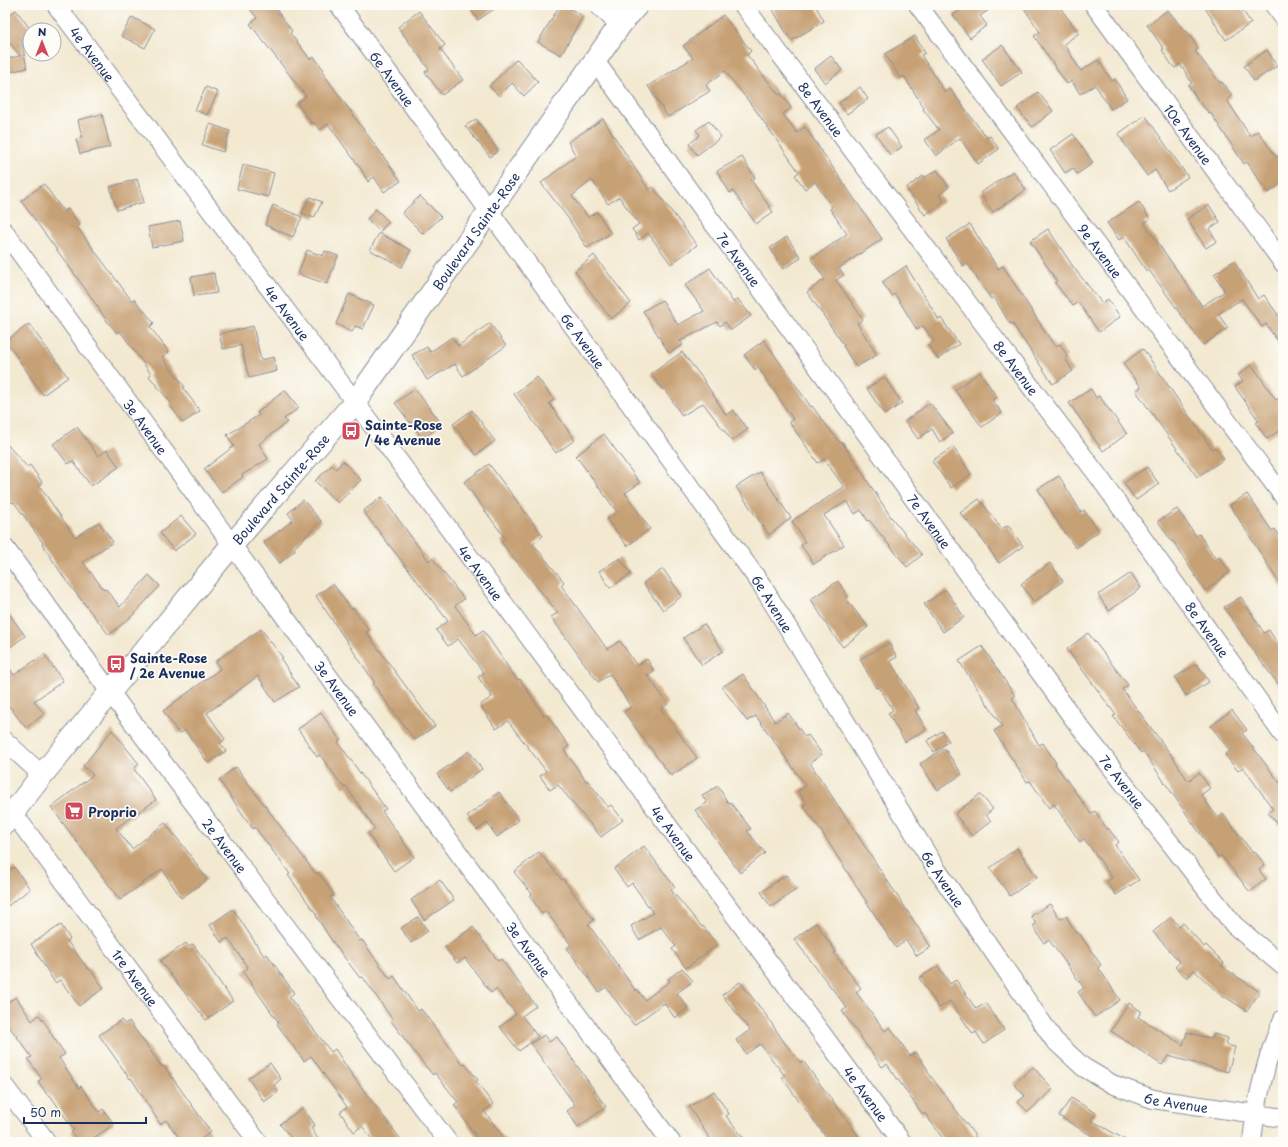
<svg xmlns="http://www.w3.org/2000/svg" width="1288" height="1147" font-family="'Playpen Sans',sans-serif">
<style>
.building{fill:#c7a176}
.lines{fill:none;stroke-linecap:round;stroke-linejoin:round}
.street-casing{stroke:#878c98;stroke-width:20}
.secondary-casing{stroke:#878c98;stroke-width:24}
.street{stroke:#fff;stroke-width:18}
.secondary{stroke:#fff;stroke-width:22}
.labels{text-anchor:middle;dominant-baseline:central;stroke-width:3.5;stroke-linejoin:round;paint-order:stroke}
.street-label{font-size:13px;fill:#1b2f5e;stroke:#fdfcf7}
.poi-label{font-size:13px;font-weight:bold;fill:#1b2f5e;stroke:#fdfcf7;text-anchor:start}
</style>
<rect width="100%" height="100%" fill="#fdfcf7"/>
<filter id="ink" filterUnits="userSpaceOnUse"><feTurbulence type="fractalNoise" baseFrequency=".025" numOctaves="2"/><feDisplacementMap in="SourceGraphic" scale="8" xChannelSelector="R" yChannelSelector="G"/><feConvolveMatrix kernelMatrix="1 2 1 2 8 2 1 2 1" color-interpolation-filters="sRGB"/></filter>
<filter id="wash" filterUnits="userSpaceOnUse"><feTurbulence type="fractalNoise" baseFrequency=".012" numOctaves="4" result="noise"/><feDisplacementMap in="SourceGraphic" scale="16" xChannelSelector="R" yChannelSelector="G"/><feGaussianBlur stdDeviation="0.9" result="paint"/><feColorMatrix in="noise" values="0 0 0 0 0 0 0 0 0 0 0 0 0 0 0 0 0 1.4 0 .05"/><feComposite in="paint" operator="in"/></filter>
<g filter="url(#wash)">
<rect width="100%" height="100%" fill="#f3e9d1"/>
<g id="blocks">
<g class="building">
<polygon points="247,5 273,5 292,31 290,33 310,59 314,57 324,70 322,72 401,181 384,192 374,177 368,182 361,169 328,124 320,130 314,122 312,124 297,103 306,96 250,24 257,18"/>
<polygon points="468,5 500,5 478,20"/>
<polygon points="560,5 563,5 583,16 561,55 538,42"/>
<polygon points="770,5 815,5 824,21 791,41"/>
<polygon points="968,5 996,5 980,16 987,25 970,38 953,15"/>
<polygon points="1022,5 1058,5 1079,33 1064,44 1081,71 1098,60 1112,81 1115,79 1127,99 1111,109 1095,85 1080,94 1072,81 1067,84 1034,36 1040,32"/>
<polygon points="1203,5 1239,5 1251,23 1226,40"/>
<polygon points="16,10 31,30 21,39 27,68 5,73 5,59 20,56 5,37 5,18"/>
<polygon points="1168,10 1185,32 1187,31 1198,49 1195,51 1220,83 1222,82 1232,95 1227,100 1250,136 1258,131 1276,157 1283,152 1283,182 1268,193 1247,162 1244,164 1210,112 1209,113 1198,100 1188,85 1192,83 1180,64 1175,68 1172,65 1162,50 1164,49 1147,25"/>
<polygon points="419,11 445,45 440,49 463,80 442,95 425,72 429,69 398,27"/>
<polygon points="723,15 751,51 747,55 779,95 781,93 791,108 783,114 797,133 805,127 882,239 839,268 844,275 836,280 863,319 857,323 877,355 856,367 843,346 844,345 807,292 825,279 811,259 847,234 830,209 832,207 815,182 805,189 795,175 799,172 757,112 725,71 706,85 710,91 668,117 648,86 693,58 683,46"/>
<polygon points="132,17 155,29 145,48 121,36"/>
<polygon points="915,36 925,53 921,55 945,92 950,89 987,138 990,136 999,149 978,164 960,138 936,156 925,140 939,130 923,109 924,108 904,76 900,78 885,54"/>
<polygon points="1002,45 1022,72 1001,86 982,59"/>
<polygon points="1267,50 1277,66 1254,81 1244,66"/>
<polygon points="831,56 842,70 825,83 814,69"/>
<polygon points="517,59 538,82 524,96 512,83 499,96 489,86"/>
<polygon points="206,87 218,92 207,115 195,110"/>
<polygon points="860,87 868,99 847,114 839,103"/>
<polygon points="1038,92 1053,111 1032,127 1017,108"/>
<polygon points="102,114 110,147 80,154 76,139 82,137 78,120"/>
<polygon points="1145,115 1188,177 1168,190 1155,170 1147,176 1118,134"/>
<polygon points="476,119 498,151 490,157 465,126"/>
<polygon points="603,119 649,190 653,187 697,245 671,264 648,233 639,240 632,229 639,224 619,197 608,204 592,180 572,196 588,217 597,212 611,233 587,248 568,218 541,183 576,156 568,142"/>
<polygon points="709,121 721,137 697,155 689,144 700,135 696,130"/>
<polygon points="210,124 230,131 223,152 202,145"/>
<polygon points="888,127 902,147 890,155 876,134"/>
<polygon points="1073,134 1093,163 1077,174 1073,168 1065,173 1050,150"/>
<polygon points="742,157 755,178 751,180 773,212 756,224 733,191 730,193 717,171"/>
<polygon points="243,165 274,173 268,197 237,189"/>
<polygon points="937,170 949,187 939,195 944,201 925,215 906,188 923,176 924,178"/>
<polygon points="1013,171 1026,190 993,212 980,193"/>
<polygon points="137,179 144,202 117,210 110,187"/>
<polygon points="44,184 64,212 68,209 80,225 77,227 132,301 134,299 154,323 150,327 169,352 162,357 185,387 183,388 200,411 183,423 169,404 171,403 149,376 151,374 120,331 117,333 107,321 89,294 21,201"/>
<polygon points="420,196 441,217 423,234 402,213"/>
<polygon points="310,197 322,202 314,218 302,213"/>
<polygon points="1139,202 1150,219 1144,223 1202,306 1225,291 1214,274 1234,261 1258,299 1264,295 1283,322 1283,349 1266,324 1262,327 1242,299 1218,314 1228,328 1203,345 1149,270 1147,272 1124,237 1119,240 1107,223"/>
<polygon points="273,205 302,217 293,237 265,225"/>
<polygon points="1209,205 1220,222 1209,229 1217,241 1206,248 1187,219"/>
<polygon points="376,209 389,222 380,231 367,219"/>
<polygon points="180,221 184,241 152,247 148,227"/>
<polygon points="970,224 998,269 1003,266 1055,347 1060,344 1067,356 1065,358 1073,371 1053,384 1012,323 1010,324 994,297 991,299 967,263 963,266 946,239"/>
<polygon points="1048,229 1074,268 1102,303 1108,299 1120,317 1099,332 1078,302 1073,306 1055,283 1057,281 1030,241"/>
<polygon points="379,233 411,250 402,267 370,250"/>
<polygon points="787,237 801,258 783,269 770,248"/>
<polygon points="307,250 323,256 325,251 338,256 327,284 298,274"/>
<polygon points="594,255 631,303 611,319 575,271"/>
<polygon points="906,266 939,320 941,318 959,344 938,359 928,345 934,341 923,326 917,330 895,294 892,296 882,282"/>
<polygon points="710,268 733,302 738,299 751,316 731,330 725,322 720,326 717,322 680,341 683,345 669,353 643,311 662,300 678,325 704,311 685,285"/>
<polygon points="214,273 217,293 194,296 191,277"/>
<polygon points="349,294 374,305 363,329 355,326 352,332 336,324"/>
<polygon points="490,323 506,346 463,376 455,364 427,380 412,355 427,347 430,352 452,337 458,346"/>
<polygon points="29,324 68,377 43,395 6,341"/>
<polygon points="253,326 261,360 274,357 277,371 249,378 241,345 223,349 219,334"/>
<polygon points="764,340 811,407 812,406 840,443 842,442 891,517 922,555 907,567 869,520 868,521 861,510 855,514 847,501 824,515 844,545 814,564 801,545 805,542 792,521 844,487 824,459 818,463 789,422 793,419 758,367 755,370 744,355"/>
<polygon points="1143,349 1212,449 1215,447 1224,459 1197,477 1136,391 1141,387 1123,364"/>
<polygon points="682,352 703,379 726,415 733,410 748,429 732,441 703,403 682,416 665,389 663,390 651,374"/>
<polygon points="1252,365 1276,400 1283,395 1283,428 1267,439 1256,423 1259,421 1235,387 1243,381 1238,375"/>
<polygon points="980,372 997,397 992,400 1002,413 982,427 955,390"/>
<polygon points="537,377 554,400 549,403 575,440 556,453 514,394"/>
<polygon points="884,377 902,403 885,415 867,389"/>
<polygon points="415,389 442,424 423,439 395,403"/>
<polygon points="1091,389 1096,398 1099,396 1127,434 1103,451 1069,403"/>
<polygon points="285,390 299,408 284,419 287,422 259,444 268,459 242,475 243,477 222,492 204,469 234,446 227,435 259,415 257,413"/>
<polygon points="930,403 953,433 940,442 932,429 918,439 905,421"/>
<polygon points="472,410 495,441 476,455 453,424"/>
<polygon points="77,427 98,456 107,450 119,467 91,486 73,461 68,464 53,444"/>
<polygon points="604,434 640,483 625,493 650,529 627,546 607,519 617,512 576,456"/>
<polygon points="5,442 27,467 30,465 42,482 39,485 75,537 99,522 113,542 83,562 104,590 106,589 120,607 149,575 160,586 132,616 109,635 65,579 42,544 43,543 14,502 12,503 5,493"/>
<polygon points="953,447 971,474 951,488 932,461"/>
<polygon points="343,461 361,480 338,503 315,481 332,465 336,469"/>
<polygon points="489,464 543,536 533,544 564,582 561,585 607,649 620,641 637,666 647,659 654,671 647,675 668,704 661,709 697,758 671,776 624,712 631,707 610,674 598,682 551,617 558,613 501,542 505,538 464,482"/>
<polygon points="1147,467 1159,484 1136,500 1124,483"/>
<polygon points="760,472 791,518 769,535 736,487"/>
<polygon points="1059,476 1081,512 1084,510 1099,531 1076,548 1060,526 1038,489"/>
<polygon points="1247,494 1272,531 1275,529 1283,541 1283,589 1230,505"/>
<polygon points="382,497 429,561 432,558 464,599 455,606 476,635 483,630 517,680 520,679 544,716 546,714 569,746 564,750 586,781 588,781 608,807 611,805 623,820 601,837 558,785 550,790 540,776 546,771 508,721 496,729 480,705 492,697 478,677 484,673 458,639 448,646 436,630 448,621 363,511"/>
<polygon points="979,499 1002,529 1008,525 1023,546 999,563 977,532 960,513"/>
<polygon points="303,500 321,521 294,548 295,550 280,563 264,543 293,520 288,513"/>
<polygon points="1177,509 1196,536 1199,534 1216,559 1219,557 1230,572 1205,591 1173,541 1172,542 1158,521"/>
<polygon points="181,516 196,534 174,551 160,533"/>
<polygon points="620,558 631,574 610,588 599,571"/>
<polygon points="1050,563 1063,581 1034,602 1021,584"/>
<polygon points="663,569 682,596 663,610 643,583"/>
<polygon points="1131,573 1141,588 1109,611 1098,595"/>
<polygon points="838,581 848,597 846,599 868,627 843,647 831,632 811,599"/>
<polygon points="333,584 351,609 353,608 369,630 366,632 435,726 415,740 373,684 375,683 316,596"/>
<polygon points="946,590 964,617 943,632 924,604"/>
<polygon points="1241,597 1264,633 1269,630 1283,653 1283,690 1259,659 1224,607"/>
<polygon points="5,608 25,636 5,651"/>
<polygon points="704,624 723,651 702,665 683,638"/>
<polygon points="261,629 283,658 281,659 299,687 275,702 258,676 207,713 225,739 220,743 226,751 208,763 185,730 179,734 163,711 220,669 216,661"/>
<polygon points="1088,633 1128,685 1122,689 1172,756 1188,781 1199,773 1210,788 1201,795 1218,818 1223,814 1253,853 1255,852 1265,865 1259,870 1266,879 1250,892 1221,855 1218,857 1199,832 1143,751 1141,753 1113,716 1116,715 1067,649"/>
<polygon points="889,643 897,657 890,661 919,708 915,710 926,729 905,742 888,713 893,710 879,687 876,688 860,659"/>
<polygon points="982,646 1015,696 1012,698 1039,745 1043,743 1056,763 1055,764 1091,814 1095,811 1107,829 1108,828 1119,842 1115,845 1139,880 1116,895 1107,882 1112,878 1099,859 1084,839 1080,842 1054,804 1049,808 1030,781 1027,782 994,731 1002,726 959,661"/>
<polygon points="44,654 63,681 34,701 44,714 26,728 5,701 5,662 14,675"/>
<polygon points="1197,664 1209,682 1186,696 1175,677"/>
<polygon points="743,674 775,722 788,713 805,737 808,735 822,754 810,763 931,947 917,956 906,940 896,948 816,823 803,805 806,803 798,791 806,786 756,716 747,721 722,687"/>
<polygon points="1232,710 1247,730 1242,733 1283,787 1283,830 1268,813 1273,809 1243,767 1238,771 1225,755 1230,751 1211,726"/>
<polygon points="321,713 340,740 338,742 386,809 382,811 414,857 394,871 368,834 375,829 346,786 344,788 320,755 317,757 298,729"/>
<polygon points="112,730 139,764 134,769 156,800 116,828 132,849 165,823 191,856 207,880 181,898 162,869 120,900 51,807 93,775 83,766"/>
<polygon points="942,731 949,741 934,752 927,741"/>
<polygon points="944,748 962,774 938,790 920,764"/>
<polygon points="469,751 482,769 450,792 437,774"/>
<polygon points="236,767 307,862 316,874 318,872 334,895 330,897 360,941 362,940 390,979 394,976 418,1011 421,1009 463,1065 465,1064 478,1080 476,1082 493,1104 484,1111 507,1142 480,1142 454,1105 458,1102 435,1073 433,1075 422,1062 391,1021 393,1020 362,976 360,978 332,941 316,916 317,915 288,875 290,874 255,827 253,829 219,780"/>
<polygon points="718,786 728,803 730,802 751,829 747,831 765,853 740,873 695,810 707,803 702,795"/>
<polygon points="499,792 519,820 497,837 487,823 477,830 467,816"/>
<polygon points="980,794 993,809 986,815 991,821 972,836 955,814"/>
<polygon points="644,846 675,887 671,890 702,927 703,926 717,945 686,968 672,949 676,946 661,927 639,940 631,926 653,913 632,883 627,887 614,869"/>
<polygon points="1017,848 1037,877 1010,896 990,868"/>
<polygon points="539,852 562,880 563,879 594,920 588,924 636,991 637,989 645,1000 670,981 668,979 682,968 693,981 677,993 688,1008 675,1018 664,1003 634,1025 606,987 599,992 567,948 571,945 546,911 542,914 530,896 532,894 514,872"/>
<polygon points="14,867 30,889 5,908 5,873"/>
<polygon points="786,875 797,889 771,907 761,892"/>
<polygon points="440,880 454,900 424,920 411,900"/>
<polygon points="1050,904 1060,919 1066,916 1076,933 1078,932 1101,965 1098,967 1120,1000 1095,1017 1078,992 1084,988 1049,940 1044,943 1033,926 1036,924 1031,916"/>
<polygon points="233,909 264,956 267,954 294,993 289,997 331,1052 335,1049 352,1075 403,1142 374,1142 362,1126 354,1132 340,1112 347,1107 311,1056 304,1061 277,1024 279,1023 243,972 248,968 228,938 221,942 210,925"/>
<polygon points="418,917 428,931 411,943 401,928"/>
<polygon points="1171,917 1179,926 1183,923 1204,947 1206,945 1224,963 1221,966 1260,992 1247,1011 1216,991 1194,970 1187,978 1175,967 1180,962 1153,932"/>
<polygon points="816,923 836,952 834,953 861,988 856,992 885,1031 890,1027 910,1056 916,1052 928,1070 927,1071 976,1137 969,1142 945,1142 925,1113 923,1115 887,1064 882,1067 842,1011 847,1008 794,939"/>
<polygon points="61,925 70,939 67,941 88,969 89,968 104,988 79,1006 60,980 55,983 31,944"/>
<polygon points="473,927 498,961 501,959 536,1006 522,1016 538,1037 519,1051 500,1027 516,1014 496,989 491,993 465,958 457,963 445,947"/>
<polygon points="186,943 189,947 193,944 233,1001 206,1020 160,961"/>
<polygon points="938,966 950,984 956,980 976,1009 986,1003 1004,1030 984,1044 976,1032 973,1034 950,1001 939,1008 919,978"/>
<polygon points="740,982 766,1015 784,1042 801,1063 803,1061 863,1142 830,1142 782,1078 785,1076 760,1044 746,1054 736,1040 750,1030 722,995"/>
<polygon points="16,997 32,1021 39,1015 50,1030 49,1031 65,1054 59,1058 79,1088 81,1086 99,1112 103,1109 114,1124 88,1142 79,1142 71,1132 74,1130 50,1095 48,1096 38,1081 42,1079 28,1059 32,1057 5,1021 5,1004"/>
<polygon points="1129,1003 1141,1011 1138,1017 1183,1045 1187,1032 1212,1039 1214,1034 1228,1038 1226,1045 1235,1047 1228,1072 1168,1056 1162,1065 1111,1031"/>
<polygon points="121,1020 125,1024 129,1021 162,1067 164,1066 211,1132 197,1142 182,1142 166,1120 160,1124 131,1078 130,1079 99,1035"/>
<polygon points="544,1035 549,1042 557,1037 606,1107 578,1127 567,1111 575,1105 531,1044"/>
<polygon points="270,1063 281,1079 274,1085 278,1092 264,1102 248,1078"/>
<polygon points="1033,1067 1053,1089 1028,1112 1018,1102 1025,1096 1014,1084"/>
<polygon points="714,1091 729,1114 726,1116 747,1142 712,1142 689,1107"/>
<polygon points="1071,1098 1096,1113 1091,1120 1129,1142 1102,1142 1059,1116"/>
<polygon points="303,1108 315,1125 311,1128 320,1142 294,1142 280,1124"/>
</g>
</g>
</g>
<g filter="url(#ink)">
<use href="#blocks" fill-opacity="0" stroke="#878c98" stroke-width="1"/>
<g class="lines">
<g class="street-casing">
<g id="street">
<path id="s1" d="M 56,5 L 355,402 L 902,1142"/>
<path id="s2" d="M 339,5 L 761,584 L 935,867 L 1054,1040 L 1083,1067 L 1112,1084 L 1153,1099 L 1283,1118"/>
<polyline points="598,5 620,25"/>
<path id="s3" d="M 743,5 L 1099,477 L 1283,735"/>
<path id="s4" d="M 918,5 L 1283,496"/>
<path id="s5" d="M 1094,5 L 1283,263"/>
<polyline points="1274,5 1283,17"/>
<path id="s6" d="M 595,61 L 1073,718 L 1234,925 L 1283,966"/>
<path id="s7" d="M 5,232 L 232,545 L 671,1142"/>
<path id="s8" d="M 5,548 L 110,692 L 448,1142"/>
<polyline points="5,741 42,775"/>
<path id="s9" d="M 13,813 L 258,1142"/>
<polyline points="5,1087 47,1142"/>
<path d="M 1252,1142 C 1256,1100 1266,1058 1283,1019"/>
</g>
</g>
<g class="secondary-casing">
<g id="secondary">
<path id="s10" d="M 5,823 L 42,775 L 110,692 L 232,545 L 355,402 L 620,25 L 637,5"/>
</g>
</g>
<use href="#street" class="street"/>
<use href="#secondary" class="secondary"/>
</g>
</g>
<defs>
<g id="bus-square" transform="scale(1)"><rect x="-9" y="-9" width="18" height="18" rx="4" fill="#d1495b" stroke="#fdfcf7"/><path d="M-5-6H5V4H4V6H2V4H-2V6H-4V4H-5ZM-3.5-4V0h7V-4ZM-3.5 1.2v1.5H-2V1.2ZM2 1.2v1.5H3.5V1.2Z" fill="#fff"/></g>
<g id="supermarket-square" transform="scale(1)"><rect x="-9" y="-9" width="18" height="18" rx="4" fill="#d1495b" stroke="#fdfcf7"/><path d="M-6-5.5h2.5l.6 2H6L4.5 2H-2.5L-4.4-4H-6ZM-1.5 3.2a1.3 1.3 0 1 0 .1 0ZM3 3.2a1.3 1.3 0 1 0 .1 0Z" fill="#fff"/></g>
</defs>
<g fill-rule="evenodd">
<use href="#bus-square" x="351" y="431"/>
<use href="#bus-square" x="116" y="664"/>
<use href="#supermarket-square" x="74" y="811"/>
</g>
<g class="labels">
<g class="street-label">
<text stroke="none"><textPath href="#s1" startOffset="61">4e Avenue</textPath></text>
<text stroke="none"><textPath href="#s2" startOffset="91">6e Avenue</textPath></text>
<text stroke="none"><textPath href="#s3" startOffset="130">8e Avenue</textPath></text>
<text stroke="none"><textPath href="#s5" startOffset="160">10e Avenue</textPath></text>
<text stroke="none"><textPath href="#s10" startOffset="757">Boulevard Sainte-Rose</textPath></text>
<text stroke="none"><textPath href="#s4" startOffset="306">9e Avenue</textPath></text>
<text stroke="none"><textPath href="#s6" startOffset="245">7e Avenue</textPath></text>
<text stroke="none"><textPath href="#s1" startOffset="385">4e Avenue</textPath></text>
<text stroke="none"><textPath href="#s2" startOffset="415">6e Avenue</textPath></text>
<text stroke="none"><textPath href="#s3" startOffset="454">8e Avenue</textPath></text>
<text stroke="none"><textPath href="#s7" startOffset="240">3e Avenue</textPath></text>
<text stroke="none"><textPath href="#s10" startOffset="433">Boulevard Sainte-Rose</textPath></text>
<text stroke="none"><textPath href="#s6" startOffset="569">7e Avenue</textPath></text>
<text stroke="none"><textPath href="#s1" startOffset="709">4e Avenue</textPath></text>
<text stroke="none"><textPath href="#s2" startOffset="739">6e Avenue</textPath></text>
<text stroke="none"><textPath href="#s3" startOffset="778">8e Avenue</textPath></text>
<text stroke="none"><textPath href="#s7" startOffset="564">3e Avenue</textPath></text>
<text stroke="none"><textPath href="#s6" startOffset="893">7e Avenue</textPath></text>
<text stroke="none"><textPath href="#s1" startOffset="1033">4e Avenue</textPath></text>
<text stroke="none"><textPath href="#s8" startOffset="370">2e Avenue</textPath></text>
<text stroke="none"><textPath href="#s2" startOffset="1063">6e Avenue</textPath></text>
<text stroke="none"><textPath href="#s7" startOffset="888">3e Avenue</textPath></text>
<text stroke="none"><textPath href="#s9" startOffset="205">1re Avenue</textPath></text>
<text stroke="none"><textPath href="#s1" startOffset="1357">4e Avenue</textPath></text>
<text stroke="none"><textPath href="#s2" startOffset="1399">6e Avenue</textPath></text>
</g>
<g class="poi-label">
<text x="365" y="424">Sainte-Rose<tspan x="365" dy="15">/ 4e Avenue</tspan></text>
<text x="130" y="657">Sainte-Rose<tspan x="130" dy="15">/ 2e Avenue</tspan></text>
<text x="88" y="811">Proprio</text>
</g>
</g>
<rect width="1288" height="1147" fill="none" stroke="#fdfcf7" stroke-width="20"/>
<g transform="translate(42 42)"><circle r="19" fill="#fdfcf7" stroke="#a3aaba"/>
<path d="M0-3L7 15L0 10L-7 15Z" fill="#d1495b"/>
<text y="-6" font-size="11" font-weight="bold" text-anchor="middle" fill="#1b2f5e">N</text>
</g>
<path d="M24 1117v6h122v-6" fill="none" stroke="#1b2f5e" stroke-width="2"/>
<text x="30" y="1117" font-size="12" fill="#1b2f5e" stroke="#fdfcf7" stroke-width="3" paint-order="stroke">50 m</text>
</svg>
